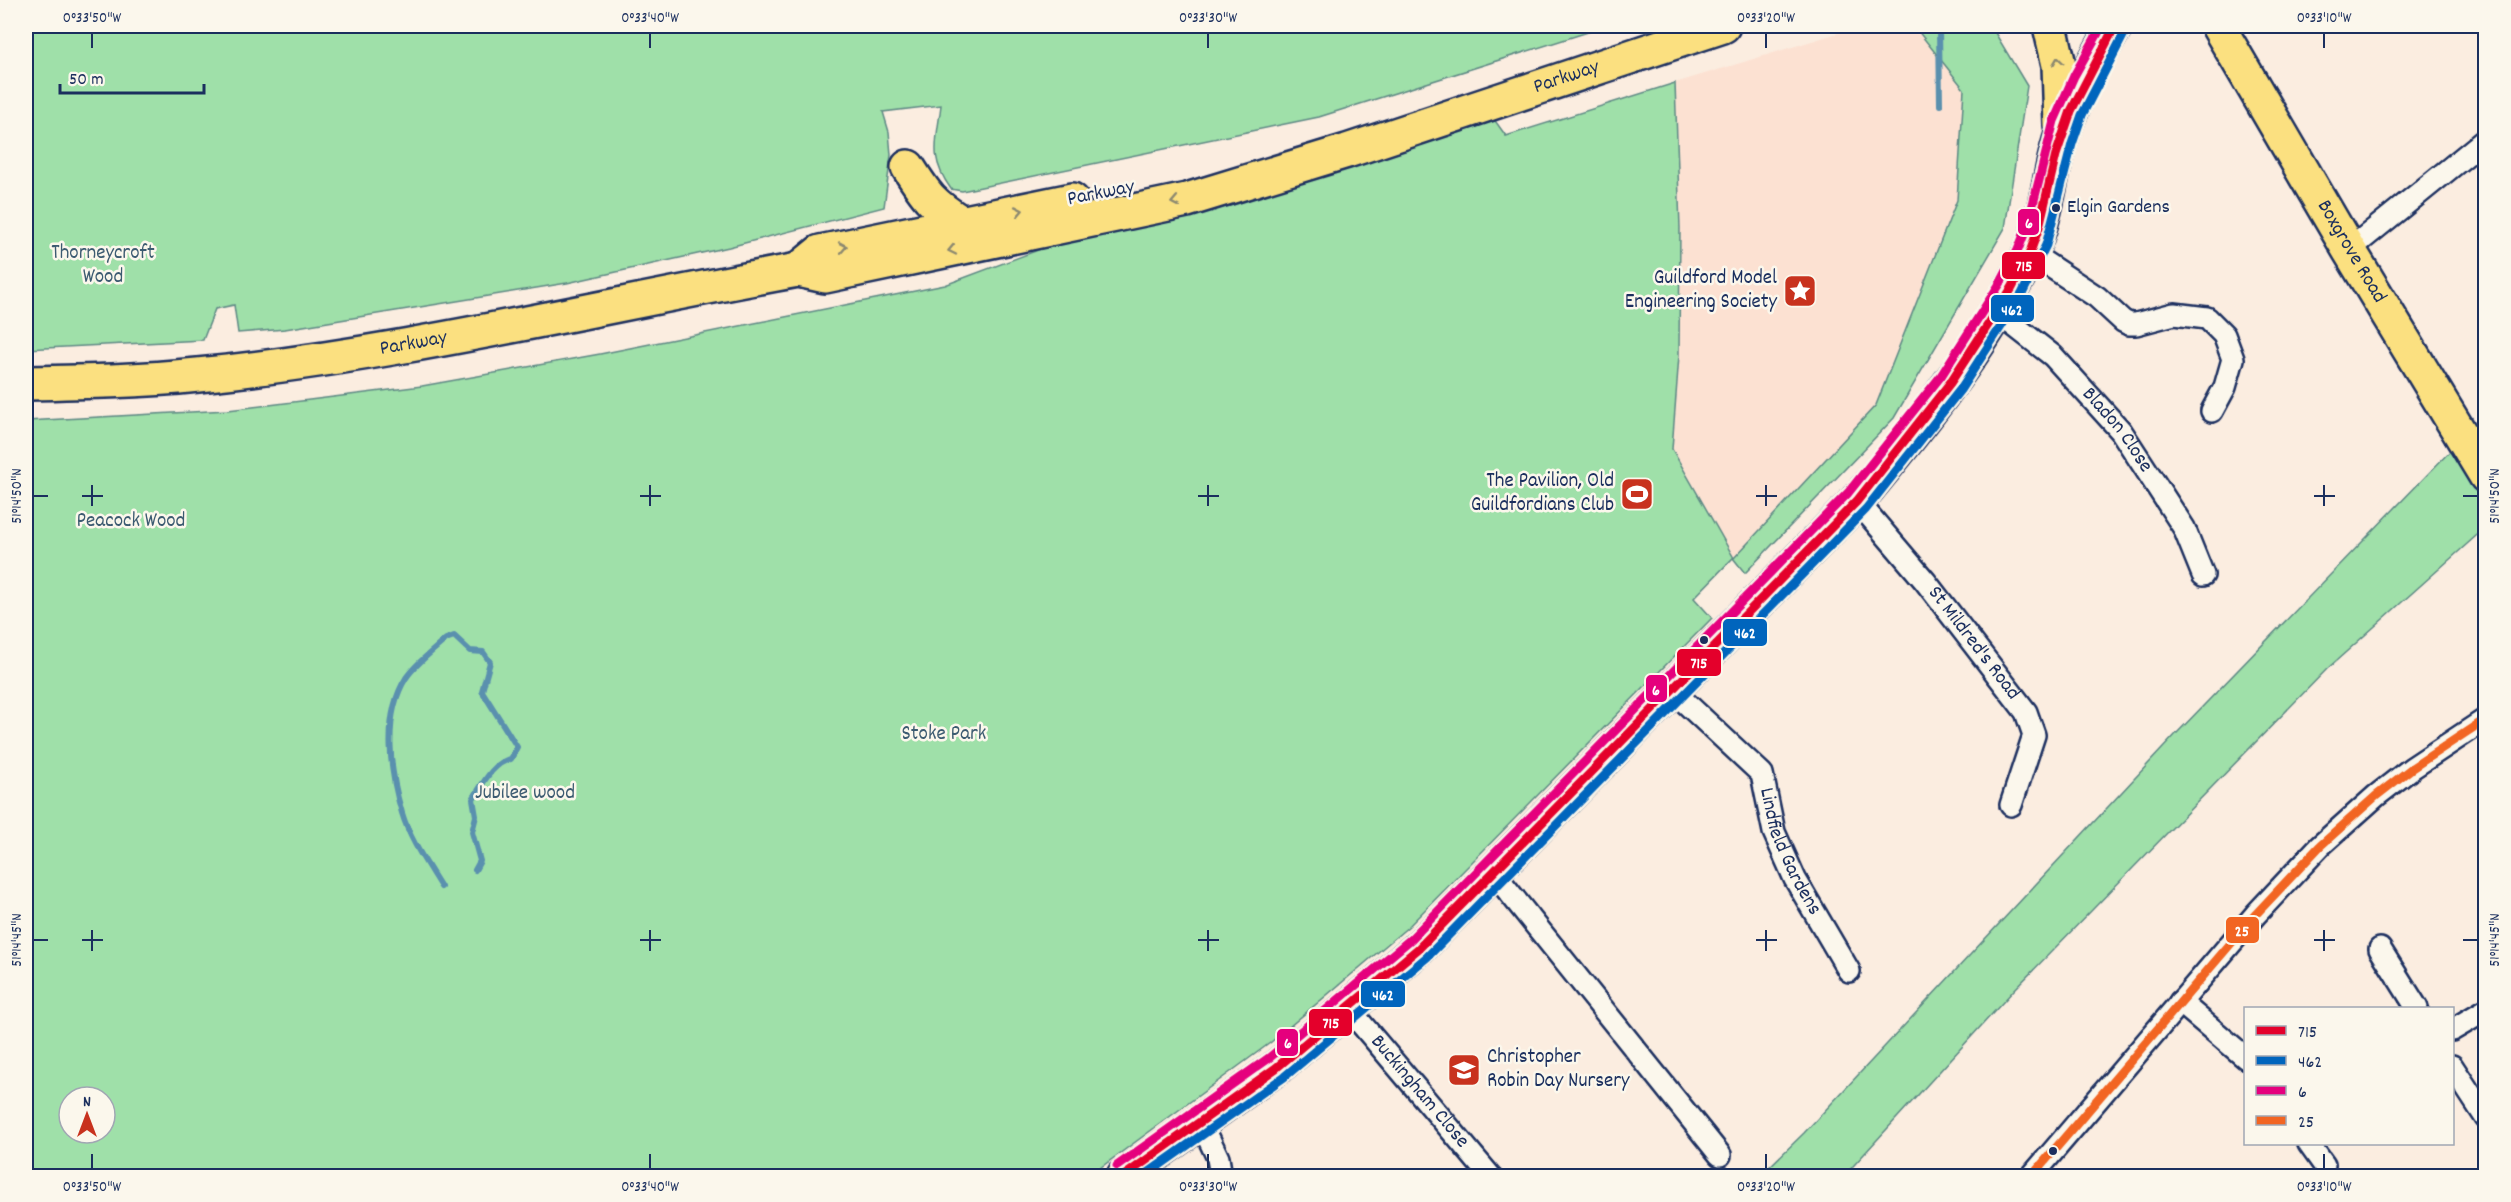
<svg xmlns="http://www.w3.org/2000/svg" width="2511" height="1202" font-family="Dekko,sans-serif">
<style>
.built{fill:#fce1d2}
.green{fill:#9fe0a9;stroke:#5d8884;stroke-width:1.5;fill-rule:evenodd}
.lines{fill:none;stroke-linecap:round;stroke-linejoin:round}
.stream{stroke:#5a90ae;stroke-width:6}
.minor-casing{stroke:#1b2f5e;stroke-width:26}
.primary-casing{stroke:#1b2f5e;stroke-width:38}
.minor{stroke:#fbf7ec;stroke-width:21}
.primary{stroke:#fbe080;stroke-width:33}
.bus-1-casing{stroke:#fbf7ec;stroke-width:14}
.bus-2-casing{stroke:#fbf7ec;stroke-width:14}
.bus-3-casing{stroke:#fbf7ec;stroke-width:14}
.bus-4-casing{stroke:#fbf7ec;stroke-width:14}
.bus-1{stroke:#e4002b;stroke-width:9}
.bus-2{stroke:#0065bd;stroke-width:9}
.bus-3{stroke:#e5007d;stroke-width:9}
.bus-4{stroke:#f26522;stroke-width:9}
.oneway{stroke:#8b886f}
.ticks{fill:none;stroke:#1b2f5e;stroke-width:2}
.bus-dot{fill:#1b2f5e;stroke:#fbf7ec;stroke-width:2}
.labels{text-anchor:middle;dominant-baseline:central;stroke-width:5;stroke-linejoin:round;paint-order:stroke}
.bus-label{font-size:20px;fill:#1b2f5e;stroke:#fbf7ec;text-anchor:start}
.street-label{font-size:21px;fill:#1b2f5e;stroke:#fbf7ec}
.park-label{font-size:21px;fill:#3c5b71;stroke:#fbf7ec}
.poi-label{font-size:21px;fill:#1b2f5e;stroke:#fbf7ec;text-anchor:end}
.line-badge{stroke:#fbf7ec;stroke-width:2}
.badge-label{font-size:16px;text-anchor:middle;font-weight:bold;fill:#fff}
.neatline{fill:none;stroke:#1b2f5e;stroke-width:2}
.ticks-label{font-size:15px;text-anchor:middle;fill:#1b2f5e}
</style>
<rect width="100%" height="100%" fill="#fbede0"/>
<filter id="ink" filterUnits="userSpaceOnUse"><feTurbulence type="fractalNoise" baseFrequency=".0167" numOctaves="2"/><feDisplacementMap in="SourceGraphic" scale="12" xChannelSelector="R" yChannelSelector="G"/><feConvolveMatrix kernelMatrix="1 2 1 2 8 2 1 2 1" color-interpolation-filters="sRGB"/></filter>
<g filter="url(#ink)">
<polygon class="built" points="1861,26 1914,26 1964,89 1957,200 1876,405 1734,558 1672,449 1679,355 1680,228 1675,83"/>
<g class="green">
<path d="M 26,26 L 1607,26 L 1319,117 L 962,191 L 951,189 C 928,157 937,141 941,105 L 883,112 L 889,132 L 891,155 L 884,207 L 729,247 L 567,283 L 285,329 L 238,333 L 234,305 L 215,309 L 203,340 L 26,349 Z"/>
<path d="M 1914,26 L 1991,26 L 2027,86 L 2005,228 L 1894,418 L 1745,573 L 1733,558 L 1694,598 L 1712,618 L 1409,926 L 1270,1043 L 1089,1176 L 26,1176 L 26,421 L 228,410 L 422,386 L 600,354 L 945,285 L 1110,223 L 1491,115 L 1506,136 L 1675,83 L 1680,228 L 1679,355 L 1672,449 L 1734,558 L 1876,405 L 1957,200 L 1964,89 ZM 69,1097 L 105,1097 L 105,1133 L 69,1133 Z"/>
<polygon points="2458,443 2485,492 2485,528 2327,669 2014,990 1844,1176 1760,1176 1804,1133 2176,734"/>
</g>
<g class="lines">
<g class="stream">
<polyline points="1939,26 1940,105"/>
<path d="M 441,887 C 427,864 410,840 402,813 C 390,773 382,716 406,678 C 416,663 433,651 446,639 L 454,636 L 470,651 L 483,652 L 490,662 L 482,691 L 517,747 L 511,759 C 493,762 482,785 473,799 L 476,816 L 472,832 L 480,861 L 475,870"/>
</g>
<g class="minor-casing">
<g id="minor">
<polyline points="2349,250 2486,139"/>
<polyline points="2030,253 2097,297 2123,321 2129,324 2136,324 2174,314 2207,318 2224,335 2233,359 2225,387 2212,411"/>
<path id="s1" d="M 1998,313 L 2053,356 L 2121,431 L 2184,528 L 2203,575"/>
<path id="s2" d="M 1857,501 L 1925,581 L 2026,712 L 2034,735 L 2011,805"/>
<path id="s3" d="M 1672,690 L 1762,774 L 1774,832 L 1795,879 L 1849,971"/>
<polyline points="1493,872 1720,1155"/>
<polyline points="2380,949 2417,1008"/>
<polyline points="2180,1002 2246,1058"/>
<path id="s4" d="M 1348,1008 L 1490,1176"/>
<polyline points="2452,1030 2486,1010"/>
<polyline points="2452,1066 2486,1118"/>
<polyline points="1201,1122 1218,1158 1221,1176"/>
<polyline points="2309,1144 2324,1165"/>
<polyline points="2032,1176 2256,914 2320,846 2376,796 2412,768 2486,719"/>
</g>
</g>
<g class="primary-casing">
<g id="primary">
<polyline points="2050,26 2059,65 2061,125"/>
<path id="s5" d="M 2218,26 L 2349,250 L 2486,476"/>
<path d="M 908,167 C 927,197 932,204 962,223"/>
<polyline points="798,270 820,252 1072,200"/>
<path id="s6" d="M 26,383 C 83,382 141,381 198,375 C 399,355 599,306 798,270 L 825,276 L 1187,200 L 1347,151 L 1723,26"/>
<path d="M 1124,1176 L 1276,1068 L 1419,948 L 1857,501 C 1921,424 1985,345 2029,255 C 2046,219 2049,178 2060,141 C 2072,100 2095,62 2115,26"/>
</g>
</g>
<use href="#minor" class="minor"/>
<use href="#primary" class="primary"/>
<g class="bus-1-casing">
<polyline id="bus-1" points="1124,1176 1276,1068 1419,948 1857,501 1950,383 2012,288 2029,255 2039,227 2056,155 2071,111 2115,26"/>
</g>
<g class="bus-2-casing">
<polyline id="bus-2" points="1144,1176 1284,1077 1427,957 1866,509 1960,390 2022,294 2046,245 2072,144 2082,115 2125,32"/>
</g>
<g class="bus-3-casing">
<polyline id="bus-3" points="1117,1166 1269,1058 1411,939 1848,493 1941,376 2001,282 2018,250 2028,224 2054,121 2074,76 2102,26"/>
</g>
<g class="bus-4-casing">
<polyline id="bus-4" points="2032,1176 2256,914 2320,846 2376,796 2412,768 2486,719"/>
</g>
<use href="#bus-1" class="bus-1"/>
<use href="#bus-2" class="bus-2"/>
<use href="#bus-3" class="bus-3"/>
<use href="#bus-4" class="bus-4"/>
</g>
<defs><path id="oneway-chevron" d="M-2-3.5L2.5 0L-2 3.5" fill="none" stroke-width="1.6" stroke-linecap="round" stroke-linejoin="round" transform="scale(1.5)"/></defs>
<g class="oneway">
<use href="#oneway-chevron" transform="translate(2058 61) rotate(-98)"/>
<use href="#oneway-chevron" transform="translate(1175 202) rotate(169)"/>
<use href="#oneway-chevron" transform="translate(1019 211) rotate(-11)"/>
<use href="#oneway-chevron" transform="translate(843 247) rotate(-11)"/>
<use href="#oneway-chevron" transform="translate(952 250) rotate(168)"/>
</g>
</g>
<path class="ticks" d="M 92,33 L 92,48M 650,33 L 650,48M 1208,33 L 1208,48M 1766,33 L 1766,48M 2324,33 L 2324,48M 92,485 L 92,506M 650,485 L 650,506M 1208,485 L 1208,506M 1766,485 L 1766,506M 2324,485 L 2324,506M 33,496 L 48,496M 82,496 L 103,496M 640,496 L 661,496M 1198,496 L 1219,496M 1756,496 L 1777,496M 2314,496 L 2335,496M 2463,496 L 2478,496M 92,930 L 92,951M 650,930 L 650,951M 1208,930 L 1208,951M 1766,930 L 1766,951M 2324,930 L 2324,951M 33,940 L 48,940M 82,940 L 103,940M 640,940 L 661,940M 1198,940 L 1219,940M 1756,940 L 1777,940M 2314,940 L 2335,940M 2463,940 L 2478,940M 92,1154 L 92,1169M 650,1154 L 650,1169M 1208,1154 L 1208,1169M 1766,1154 L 1766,1169M 2324,1154 L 2324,1169"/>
<defs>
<g id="sight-square" transform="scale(1.725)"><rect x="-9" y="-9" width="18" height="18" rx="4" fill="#c8321e" stroke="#fbf7ec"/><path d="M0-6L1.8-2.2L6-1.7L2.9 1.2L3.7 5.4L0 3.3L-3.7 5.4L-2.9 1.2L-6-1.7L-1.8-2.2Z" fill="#fff"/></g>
<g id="stadium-square" transform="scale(1.725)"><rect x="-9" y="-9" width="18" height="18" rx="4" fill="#c8321e" stroke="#fbf7ec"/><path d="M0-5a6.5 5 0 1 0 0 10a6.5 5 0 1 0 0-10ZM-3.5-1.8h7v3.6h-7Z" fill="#fff"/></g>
<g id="school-square" transform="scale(1.725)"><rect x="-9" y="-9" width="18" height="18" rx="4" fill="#c8321e" stroke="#fbf7ec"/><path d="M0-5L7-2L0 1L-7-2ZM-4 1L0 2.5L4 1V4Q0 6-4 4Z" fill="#fff"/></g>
</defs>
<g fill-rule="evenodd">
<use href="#sight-square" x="1800" y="291"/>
<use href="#stadium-square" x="1637" y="494"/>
<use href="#school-square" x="1464" y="1070"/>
</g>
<g class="bus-dot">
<circle cx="2056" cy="208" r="5"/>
<circle cx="1704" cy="640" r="5"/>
<circle cx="2053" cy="1151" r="5"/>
</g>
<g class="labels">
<g class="bus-label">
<text x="2067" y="208">Elgin Gardens</text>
</g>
<g class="street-label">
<text stroke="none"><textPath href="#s6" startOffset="1578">Parkway</textPath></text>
<text transform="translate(1101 194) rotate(-11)">Parkway</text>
<text stroke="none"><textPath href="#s5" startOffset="262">Boxgrove Road</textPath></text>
<text stroke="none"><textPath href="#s6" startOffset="390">Parkway</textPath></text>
<text stroke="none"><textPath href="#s1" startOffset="168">Bladon Close</textPath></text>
<text stroke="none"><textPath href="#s2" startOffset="184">St Mildred's Road</textPath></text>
<text stroke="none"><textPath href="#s3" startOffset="206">Lindfield Gardens</textPath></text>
<text stroke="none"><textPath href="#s4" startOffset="110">Buckingham Close</textPath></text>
</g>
<g class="park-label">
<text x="103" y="254">Thorneycroft<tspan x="103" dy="24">Wood</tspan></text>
<text x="131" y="522">Peacock Wood</text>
<text x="944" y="735">Stoke Park</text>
<text x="525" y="794">Jubilee wood</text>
</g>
<g class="poi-label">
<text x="1777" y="279">Guildford Model<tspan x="1777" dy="24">Engineering Society</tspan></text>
<text x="1614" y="482">The Pavilion, Old<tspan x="1614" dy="24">Guildfordians Club</tspan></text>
<text x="1487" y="1058" text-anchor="start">Christopher<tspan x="1487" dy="24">Robin Day Nursery</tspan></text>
</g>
</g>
<g class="line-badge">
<rect x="2017" y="208" width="23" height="28" rx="6" fill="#e5007d"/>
<rect x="2001" y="251" width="45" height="29" rx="6" fill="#e4002b"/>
<rect x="1990" y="294" width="45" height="29" rx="6" fill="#0065bd"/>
<rect x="1722" y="618" width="46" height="29" rx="6" fill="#0065bd"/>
<rect x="1676" y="648" width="46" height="29" rx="6" fill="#e4002b"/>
<rect x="1645" y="674" width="23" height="29" rx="6" fill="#e5007d"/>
<rect x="2225" y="916" width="35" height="28" rx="6" fill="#f26522"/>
<rect x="1360" y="980" width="46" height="28" rx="6" fill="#0065bd"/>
<rect x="1308" y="1008" width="45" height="29" rx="6" fill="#e4002b"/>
<rect x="1276" y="1028" width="23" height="29" rx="6" fill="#e5007d"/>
</g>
<g class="badge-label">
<text x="2029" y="228">6</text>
<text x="2024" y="271">715</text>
<text x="2012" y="315">462</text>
<text x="1745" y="638">462</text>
<text x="1699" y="668">715</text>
<text x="1656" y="695">6</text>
<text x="2242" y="936">25</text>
<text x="1383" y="1000">462</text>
<text x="1331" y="1028">715</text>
<text x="1288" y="1048">6</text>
</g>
<rect width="2511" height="1202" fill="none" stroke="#fbf7ec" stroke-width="66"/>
<rect x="2244" y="1007" width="210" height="138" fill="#fbf7ec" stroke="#a1a7b3" stroke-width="1.5"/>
<rect x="2256" y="1026" width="30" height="9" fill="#e4002b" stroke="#a1a7b3" stroke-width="1.5"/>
<text x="2298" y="1037" font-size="18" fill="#1b2f5e">715</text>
<rect x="2256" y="1056" width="30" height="9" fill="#0065bd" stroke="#a1a7b3" stroke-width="1.5"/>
<text x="2298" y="1067" font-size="18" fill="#1b2f5e">462</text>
<rect x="2256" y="1086" width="30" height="9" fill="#e5007d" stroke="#a1a7b3" stroke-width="1.5"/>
<text x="2298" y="1097" font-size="18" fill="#1b2f5e">6</text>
<rect x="2256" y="1116" width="30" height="9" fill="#f26522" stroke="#a1a7b3" stroke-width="1.5"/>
<text x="2298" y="1127" font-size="18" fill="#1b2f5e">25</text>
<g transform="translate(87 1115)"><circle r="28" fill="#fbf7ec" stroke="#a1a7b3" stroke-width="1.5"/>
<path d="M0-4.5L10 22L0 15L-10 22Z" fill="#c8321e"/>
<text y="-9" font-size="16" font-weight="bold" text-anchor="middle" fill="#1b2f5e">N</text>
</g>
<path d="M60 84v9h144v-9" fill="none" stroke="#1b2f5e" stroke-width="3"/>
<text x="69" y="84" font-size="18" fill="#1b2f5e" stroke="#fbf7ec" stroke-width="4.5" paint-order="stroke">50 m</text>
<rect x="33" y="33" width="2445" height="1136" class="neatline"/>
<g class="ticks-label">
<text x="92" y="22">0°33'50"W</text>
<text x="650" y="22">0°33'40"W</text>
<text x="1208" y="22">0°33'30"W</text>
<text x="1766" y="22">0°33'20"W</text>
<text x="2324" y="22">0°33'10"W</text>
<text transform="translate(16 496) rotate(-90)" y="5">51°14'50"N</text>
<text transform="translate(2494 496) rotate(-90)" y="5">51°14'50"N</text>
<text transform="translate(16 940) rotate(-90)" y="5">51°14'45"N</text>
<text transform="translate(2494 940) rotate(-90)" y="5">51°14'45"N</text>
<text x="92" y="1191">0°33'50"W</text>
<text x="650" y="1191">0°33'40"W</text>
<text x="1208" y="1191">0°33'30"W</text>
<text x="1766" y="1191">0°33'20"W</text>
<text x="2324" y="1191">0°33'10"W</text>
</g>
</svg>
